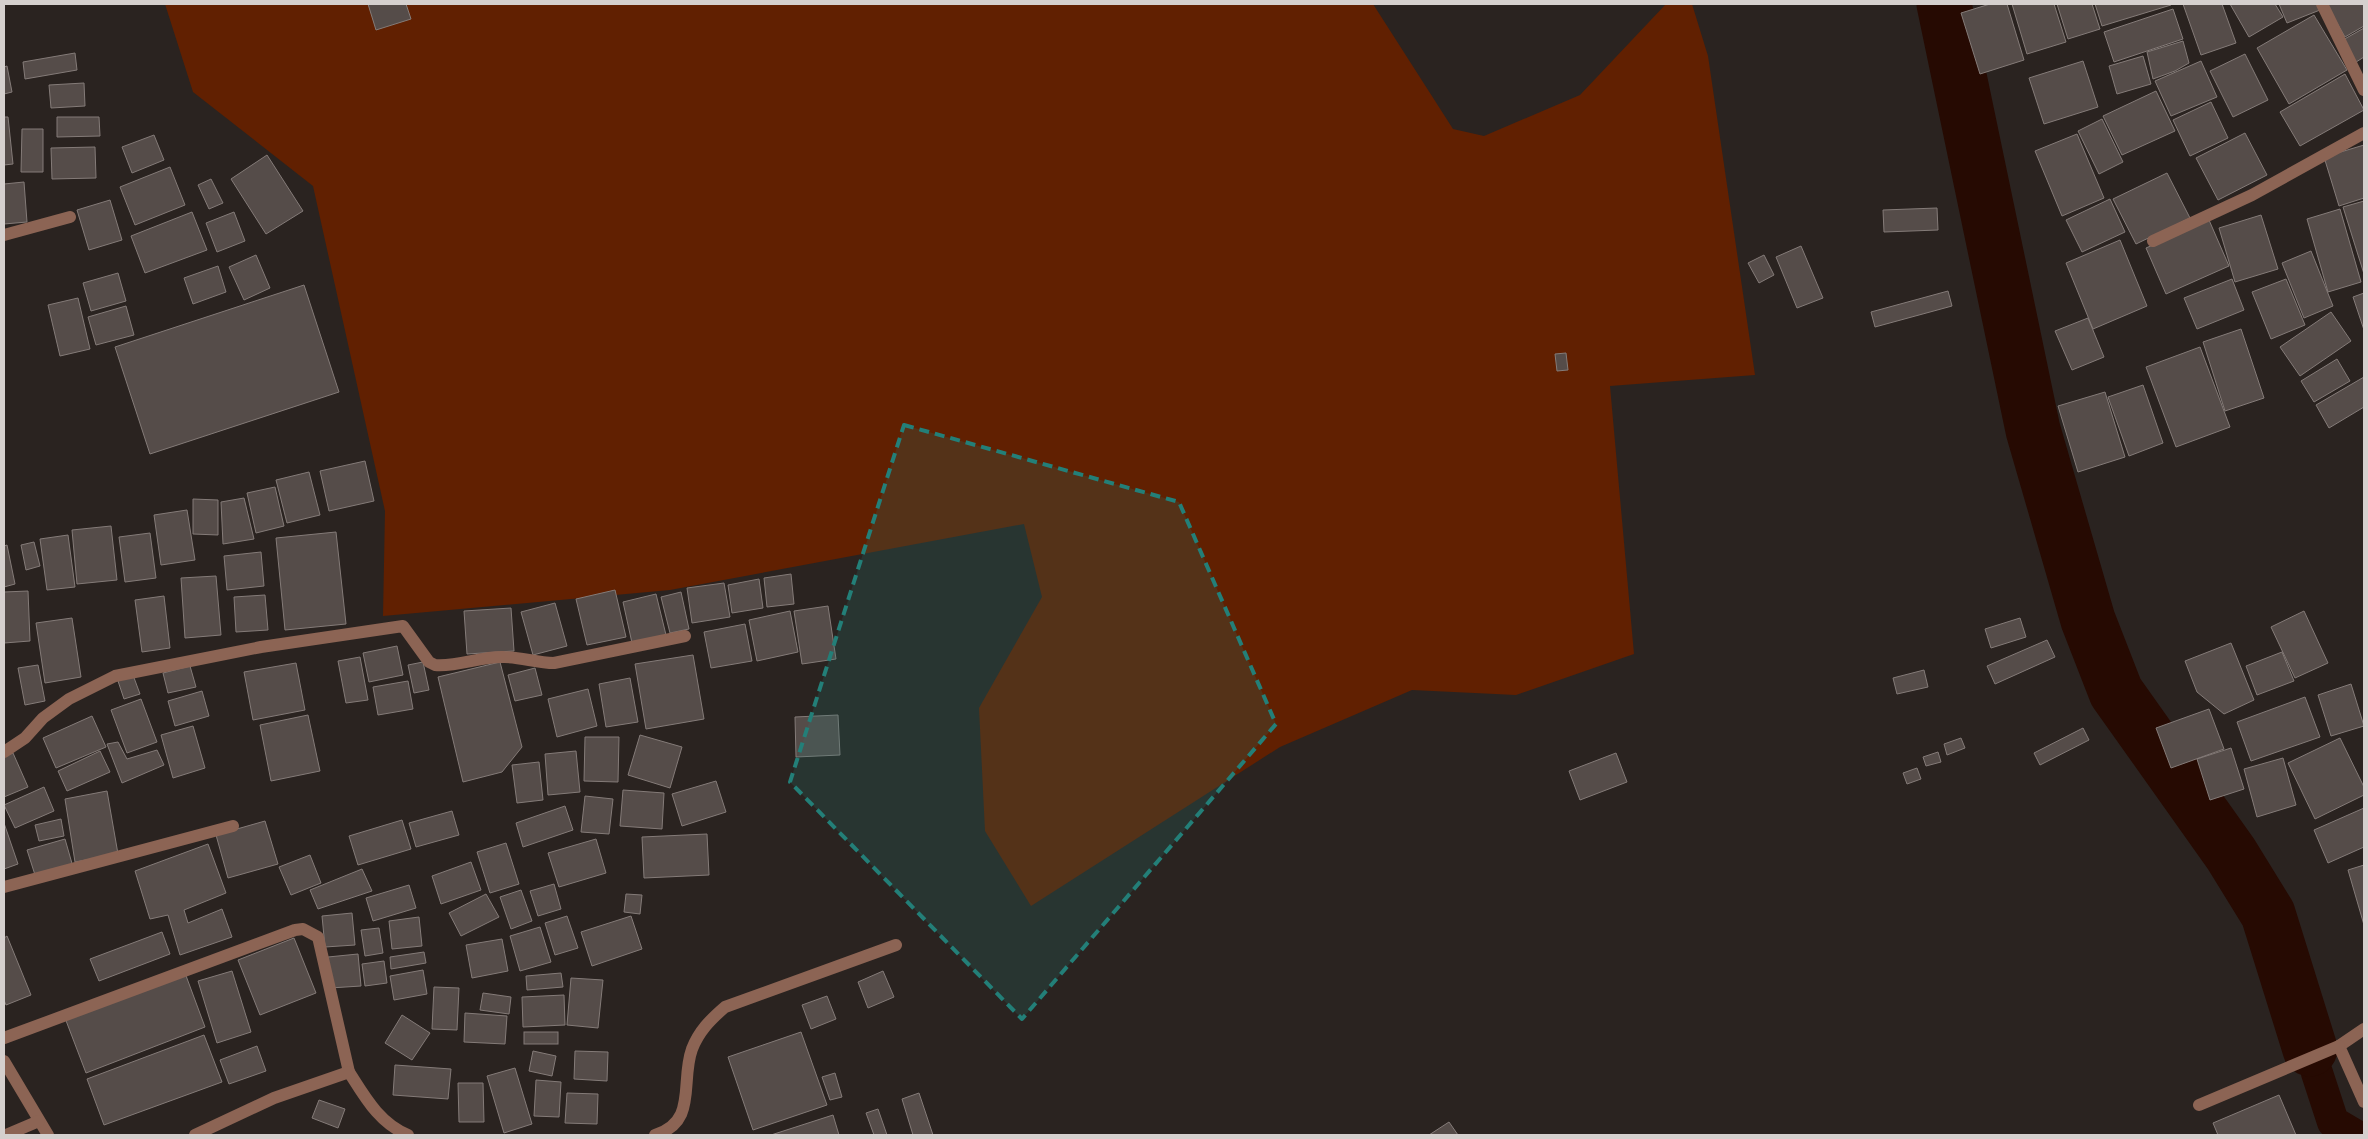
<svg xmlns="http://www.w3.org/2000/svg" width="2368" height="1139" font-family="'DejaVu Sans',sans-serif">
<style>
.green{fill:#612001}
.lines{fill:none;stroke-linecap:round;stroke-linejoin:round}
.canal{stroke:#260a02;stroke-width:32}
.river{stroke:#260a02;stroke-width:55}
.building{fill:#554c49;stroke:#847b78}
.minor{stroke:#8c6454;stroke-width:12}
.marked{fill:#237f78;fill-opacity:0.2;stroke:#237f78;stroke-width:4;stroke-dasharray:10 6;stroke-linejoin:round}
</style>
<rect width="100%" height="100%" fill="#2a2320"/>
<polygon class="green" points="165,4 1373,4 1453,129 1484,136 1580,95 1666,4 1692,4 1708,56 1755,375 1610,386 1634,654 1516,695 1412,690 1280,747 1031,906 985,831 979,708 1042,597 1024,524 670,590 383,616 385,511 313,186 193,92"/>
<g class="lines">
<polyline class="canal" points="2317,1073 2333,1122 2355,1135"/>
<polyline class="river" points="1944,4 2033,430 2088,620 2116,692 2231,854 2268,914 2310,1049"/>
</g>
<g class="building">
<polygon points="368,4 406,4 411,19 376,30"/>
<polygon points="1990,4 2007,4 2024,60 1980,74 1961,13"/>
<polygon points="2012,4 2054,4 2066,42 2027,54"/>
<polygon points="2057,4 2092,4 2100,29 2068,39"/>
<polygon points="2095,4 2170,4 2171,5 2102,26"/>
<polygon points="2183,4 2222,4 2236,43 2201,55"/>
<polygon points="2230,4 2275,4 2283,17 2249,37"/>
<polygon points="2279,4 2317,4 2320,10 2287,23"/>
<polygon points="2326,4 2364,4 2364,26 2345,37"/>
<polygon points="2173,9 2183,39 2114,62 2104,32"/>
<polygon points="2314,15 2347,70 2289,104 2257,48"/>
<polygon points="2364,28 2364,57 2353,64 2341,41"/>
<polygon points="2183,41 2189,63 2175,71 2153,79 2147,52"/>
<polygon points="75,53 77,70 25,79 23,62"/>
<polygon points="2245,54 2268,100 2233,117 2210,71"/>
<polygon points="2143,56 2151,84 2117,94 2109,66"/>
<polygon points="2083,61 2098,107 2044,124 2029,78"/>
<polygon points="2201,61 2217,97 2171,116 2155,81"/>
<polygon points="7,66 12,92 4,94 4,67"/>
<polygon points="2345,74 2364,110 2300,146 2280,112"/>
<polygon points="84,83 85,106 51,108 49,85"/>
<polygon points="2156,91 2175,131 2122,155 2103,116"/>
<polygon points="2211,102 2228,138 2190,156 2173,120"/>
<polygon points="4,117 8,117 13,164 4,165"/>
<polygon points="57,117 99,117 100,136 57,137"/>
<polygon points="2102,119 2123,162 2099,174 2078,131"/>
<polygon points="22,129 43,129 43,172 21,172"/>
<polygon points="2245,133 2267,175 2218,200 2196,158"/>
<polygon points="2077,134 2104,198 2062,216 2035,151"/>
<polygon points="154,135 164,160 132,173 122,147"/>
<polygon points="2364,145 2364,198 2339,206 2324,157"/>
<polygon points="95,147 96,178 52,179 51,148"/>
<polygon points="267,155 303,211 266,234 231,179"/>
<polygon points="170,167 185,205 135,225 120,187"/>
<polygon points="2167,173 2190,218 2136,244 2113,199"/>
<polygon points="211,179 223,203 209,209 198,185"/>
<polygon points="24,182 27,222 4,224 4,184"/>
<polygon points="2110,199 2125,232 2082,252 2066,220"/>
<polygon points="110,200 122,240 89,250 77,210"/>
<polygon points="2364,201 2364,274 2343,207"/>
<polygon points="1937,208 1938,230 1884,232 1883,210"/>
<polygon points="2340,209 2361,282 2328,292 2307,219"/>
<polygon points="192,212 207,250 145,273 131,236"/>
<polygon points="234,212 245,241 217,252 206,223"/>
<polygon points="2261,215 2278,269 2235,282 2219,228"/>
<polygon points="2209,220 2229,266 2166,294 2146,248"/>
<polygon points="2120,240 2147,306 2093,329 2066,263"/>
<polygon points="1801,246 1823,298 1797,308 1776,257"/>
<polygon points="2311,251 2333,306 2304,318 2282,263"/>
<polygon points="256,255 270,288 244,300 229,267"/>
<polygon points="1764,255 1774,275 1759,283 1748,263"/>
<polygon points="218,266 226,292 193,304 184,278"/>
<polygon points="118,273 126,301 91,311 83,283"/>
<polygon points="2232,279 2244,310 2197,329 2184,298"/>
<polygon points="2286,279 2305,325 2271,339 2252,292"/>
<polygon points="304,285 339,392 150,454 115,347"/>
<polygon points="1948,291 1952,306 1875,327 1871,312"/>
<polygon points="2364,293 2364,330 2353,297"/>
<polygon points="78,298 90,349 60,356 48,305"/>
<polygon points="126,306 134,335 96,345 88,317"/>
<polygon points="2331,312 2351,341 2300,376 2280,347"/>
<polygon points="2088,318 2104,357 2072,370 2055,331"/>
<polygon points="2241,329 2264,398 2225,411 2203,342"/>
<polygon points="2200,347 2230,427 2176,447 2146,367"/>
<polygon points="1566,353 1568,370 1557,371 1555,354"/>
<polygon points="2337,359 2350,381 2314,402 2301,381"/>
<polygon points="2364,377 2364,407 2329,428 2316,405"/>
<polygon points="2143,385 2163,443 2129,456 2108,397"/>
<polygon points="2105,392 2125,457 2078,472 2058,406"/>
<polygon points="365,461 374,501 329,511 320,471"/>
<polygon points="309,472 320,515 287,523 276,480"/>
<polygon points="275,487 284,526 256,533 247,493"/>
<polygon points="244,498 254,539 223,544 221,502"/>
<polygon points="193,499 218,500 218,535 193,534"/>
<polygon points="187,510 195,560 161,565 154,515"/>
<polygon points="111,526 117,580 77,584 72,530"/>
<polygon points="336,532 346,624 285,630 276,538"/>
<polygon points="150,533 156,578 125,582 119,537"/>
<polygon points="68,535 75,587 47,590 40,539"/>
<polygon points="34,542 40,566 26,570 21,545"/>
<polygon points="7,545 15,584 4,587 4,546"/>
<polygon points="261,552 264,586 227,590 224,556"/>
<polygon points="791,574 794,604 767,607 764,578"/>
<polygon points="216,576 221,635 185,638 181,578"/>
<polygon points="759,579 763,608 732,613 728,585"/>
<polygon points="724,583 730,617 692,623 687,588"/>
<polygon points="615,590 626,637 587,645 576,599"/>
<polygon points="28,591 30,641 4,643 4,592"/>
<polygon points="681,592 689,629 670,633 661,597"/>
<polygon points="656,594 666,635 632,643 623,602"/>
<polygon points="265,595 268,630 236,632 234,597"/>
<polygon points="164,596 170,648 142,652 135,600"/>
<polygon points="555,603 567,646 533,655 521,612"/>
<polygon points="828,606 836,659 802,664 794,611"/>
<polygon points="511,608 514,651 467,654 464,611"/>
<polygon points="790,611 798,652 757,661 749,620"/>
<polygon points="2304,611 2328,663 2295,678 2271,627"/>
<polygon points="72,618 81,677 45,683 36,623"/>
<polygon points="2020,618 2026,637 1991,648 1985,629"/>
<polygon points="745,624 752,661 711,668 704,632"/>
<polygon points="2047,640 2055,657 1995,684 1987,666"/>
<polygon points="2231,643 2254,700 2224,714 2197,692 2185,661"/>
<polygon points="397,646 403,675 369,682 363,653"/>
<polygon points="2282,652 2294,681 2257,695 2246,666"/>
<polygon points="693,655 704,719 646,729 635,664"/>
<polygon points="360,657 368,700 346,703 338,661"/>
<polygon points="423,662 429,690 414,693 408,665"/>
<polygon points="500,662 522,747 502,772 463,782 438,677"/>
<polygon points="296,663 305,710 253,720 244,672"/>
<polygon points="38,665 45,701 25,705 18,668"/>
<polygon points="190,666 196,687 168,693 163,673"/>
<polygon points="535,668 542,695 515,701 508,675"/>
<polygon points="1924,670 1928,687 1897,694 1893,678"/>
<polygon points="133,675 140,694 124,699 118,681"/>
<polygon points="630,678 638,722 606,727 599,684"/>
<polygon points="408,681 413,709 378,715 373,687"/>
<polygon points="2351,684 2364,726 2331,736 2318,695"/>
<polygon points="588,689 597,726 557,737 548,699"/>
<polygon points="202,691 209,716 175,726 168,701"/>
<polygon points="2305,697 2320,737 2251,761 2237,722"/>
<polygon points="141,699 157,742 127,753 111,710"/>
<polygon points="2209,709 2224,749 2171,768 2156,728"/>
<polygon points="308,715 320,771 271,781 260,725"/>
<polygon points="838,715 840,755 796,757 795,717"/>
<polygon points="92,716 106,747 56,768 43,738"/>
<polygon points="193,726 205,768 173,778 161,735"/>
<polygon points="2083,728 2089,740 2040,765 2034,753"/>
<polygon points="640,735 682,747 670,788 628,775"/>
<polygon points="585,737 619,737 618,782 584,781"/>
<polygon points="1961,738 1965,748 1947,755 1944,744"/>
<polygon points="2340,738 2364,787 2364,795 2315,819 2288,763"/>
<polygon points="118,742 127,759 157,750 164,765 122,783 107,744"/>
<polygon points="2231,748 2244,789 2210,800 2197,759"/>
<polygon points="100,751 110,772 67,791 58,771"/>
<polygon points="576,751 580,792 548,795 545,754"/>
<polygon points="1938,752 1941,762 1926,766 1923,757"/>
<polygon points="13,753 28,787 4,797 4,757"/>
<polygon points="1616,753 1627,782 1580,800 1569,771"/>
<polygon points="2283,758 2296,805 2257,817 2244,769"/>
<polygon points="539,762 543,800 517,803 512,765"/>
<polygon points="1917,768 1921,779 1907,784 1903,773"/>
<polygon points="716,781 726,812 682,826 672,794"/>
<polygon points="44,787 54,811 15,828 4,805"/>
<polygon points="623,790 664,793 662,829 620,826"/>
<polygon points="107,791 118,854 75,862 65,799"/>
<polygon points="585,796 613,799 609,834 581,832"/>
<polygon points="565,806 573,830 523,847 516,823"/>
<polygon points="2364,808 2364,847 2328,863 2314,830"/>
<polygon points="452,811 459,835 416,847 409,823"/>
<polygon points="61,819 64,836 39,841 35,825"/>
<polygon points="402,820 411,849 358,865 349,836"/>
<polygon points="265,821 278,864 228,878 216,835"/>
<polygon points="4,823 18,864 4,869"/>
<polygon points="707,834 709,875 644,878 642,837"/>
<polygon points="65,839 73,867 36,878 27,850"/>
<polygon points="596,839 606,873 559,887 548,853"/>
<polygon points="506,843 519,884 490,893 477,852"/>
<polygon points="208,844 226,893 184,910 188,923 222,909 232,937 180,955 168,915 150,919 135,871"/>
<polygon points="310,855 321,883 291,895 279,867"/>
<polygon points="471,862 481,890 441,904 432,876"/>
<polygon points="2364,865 2364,925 2348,870"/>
<polygon points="362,869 372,891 318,909 310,890"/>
<polygon points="554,884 561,909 538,916 530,891"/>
<polygon points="409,885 416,908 373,921 366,898"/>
<polygon points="521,890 532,921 511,929 500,897"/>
<polygon points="486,894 499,917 461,936 449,913"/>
<polygon points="626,894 642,895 640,914 624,912"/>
<polygon points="352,913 355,945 325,947 322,916"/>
<polygon points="567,916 578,948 555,955 545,923"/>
<polygon points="631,916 642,949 592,966 581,932"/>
<polygon points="419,917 422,946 392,949 389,921"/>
<polygon points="540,927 551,962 520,971 510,936"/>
<polygon points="379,928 383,953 365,956 361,930"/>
<polygon points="162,932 170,954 99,981 90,959"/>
<polygon points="7,936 31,995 6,1005 4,1000 4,938"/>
<polygon points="294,938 316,993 260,1015 238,960"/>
<polygon points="502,939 508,971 472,978 466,945"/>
<polygon points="424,952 426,963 391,969 390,957"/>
<polygon points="358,954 361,986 330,988 328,957"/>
<polygon points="384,961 387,983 365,986 362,964"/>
<polygon points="423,970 427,994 394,1000 390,976"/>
<polygon points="232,971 251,1032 217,1043 198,981"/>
<polygon points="883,971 894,997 868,1008 858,982"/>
<polygon points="185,973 205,1027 86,1073 65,1018"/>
<polygon points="561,973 563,987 527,990 526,976"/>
<polygon points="571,978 603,980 598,1028 567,1025"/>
<polygon points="434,987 459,988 457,1030 432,1029"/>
<polygon points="483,993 511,997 509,1014 480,1010"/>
<polygon points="564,995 565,1025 523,1027 522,997"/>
<polygon points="827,996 836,1019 811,1029 802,1005"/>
<polygon points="465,1013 507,1016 505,1044 464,1042"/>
<polygon points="402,1015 430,1033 412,1060 385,1043"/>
<rect x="524" y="1032" width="34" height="12"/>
<polygon points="801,1032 827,1105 753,1130 728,1057"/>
<polygon points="204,1035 222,1082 104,1125 87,1079"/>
<polygon points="257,1046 266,1071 229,1084 220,1060"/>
<polygon points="533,1051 556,1056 552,1076 529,1071"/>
<polygon points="575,1051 608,1052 607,1081 574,1079"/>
<polygon points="395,1065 451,1069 448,1099 393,1095"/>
<polygon points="515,1068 532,1124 504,1133 487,1076"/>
<polygon points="835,1073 842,1097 830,1100 822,1077"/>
<polygon points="536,1080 561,1082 559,1117 534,1116"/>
<polygon points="458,1083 483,1083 484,1122 459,1122"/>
<polygon points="567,1093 598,1094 597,1124 565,1123"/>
<polygon points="919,1093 933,1135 913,1135 902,1099"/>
<polygon points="2279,1095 2296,1135 2218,1135 2213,1123"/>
<polygon points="319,1100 345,1109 338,1128 312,1118"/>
<polygon points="878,1109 887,1135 874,1135 866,1113"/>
<polygon points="833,1115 839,1135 771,1135"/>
<polygon points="1449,1122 1458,1135 1429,1135"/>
</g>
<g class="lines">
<g class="minor">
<polyline points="2322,4 2364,90"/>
<polyline points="4,235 70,217"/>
<polyline points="2153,241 2252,195 2364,133"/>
<path d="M 4,752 L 25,738 L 43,718 L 69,699 L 115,676 L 261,647 L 403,626 L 429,662 L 435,665 C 458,667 481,656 504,657 C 521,657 537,663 554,663 L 685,636"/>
<polyline points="4,887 233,826"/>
<polyline points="2364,1029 2339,1046 2364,1102"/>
<polyline points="4,1038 295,930 303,929 318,937 349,1072"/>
<polyline points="4,1061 48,1135"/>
<polyline points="2199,1105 2339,1046"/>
<polyline points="6,1135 39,1121"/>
<path d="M 195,1135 L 274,1098 L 349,1072 C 365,1097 379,1123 408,1135"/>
<path d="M 655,1135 C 698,1122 680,1082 692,1049 C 699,1031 710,1020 725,1007 L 896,945"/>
</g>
</g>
<path class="marked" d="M 904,425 L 1179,502 L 1276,724 L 1022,1019 L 790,782 Z"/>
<rect width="2368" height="1139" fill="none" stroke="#d5d0ce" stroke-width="10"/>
</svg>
